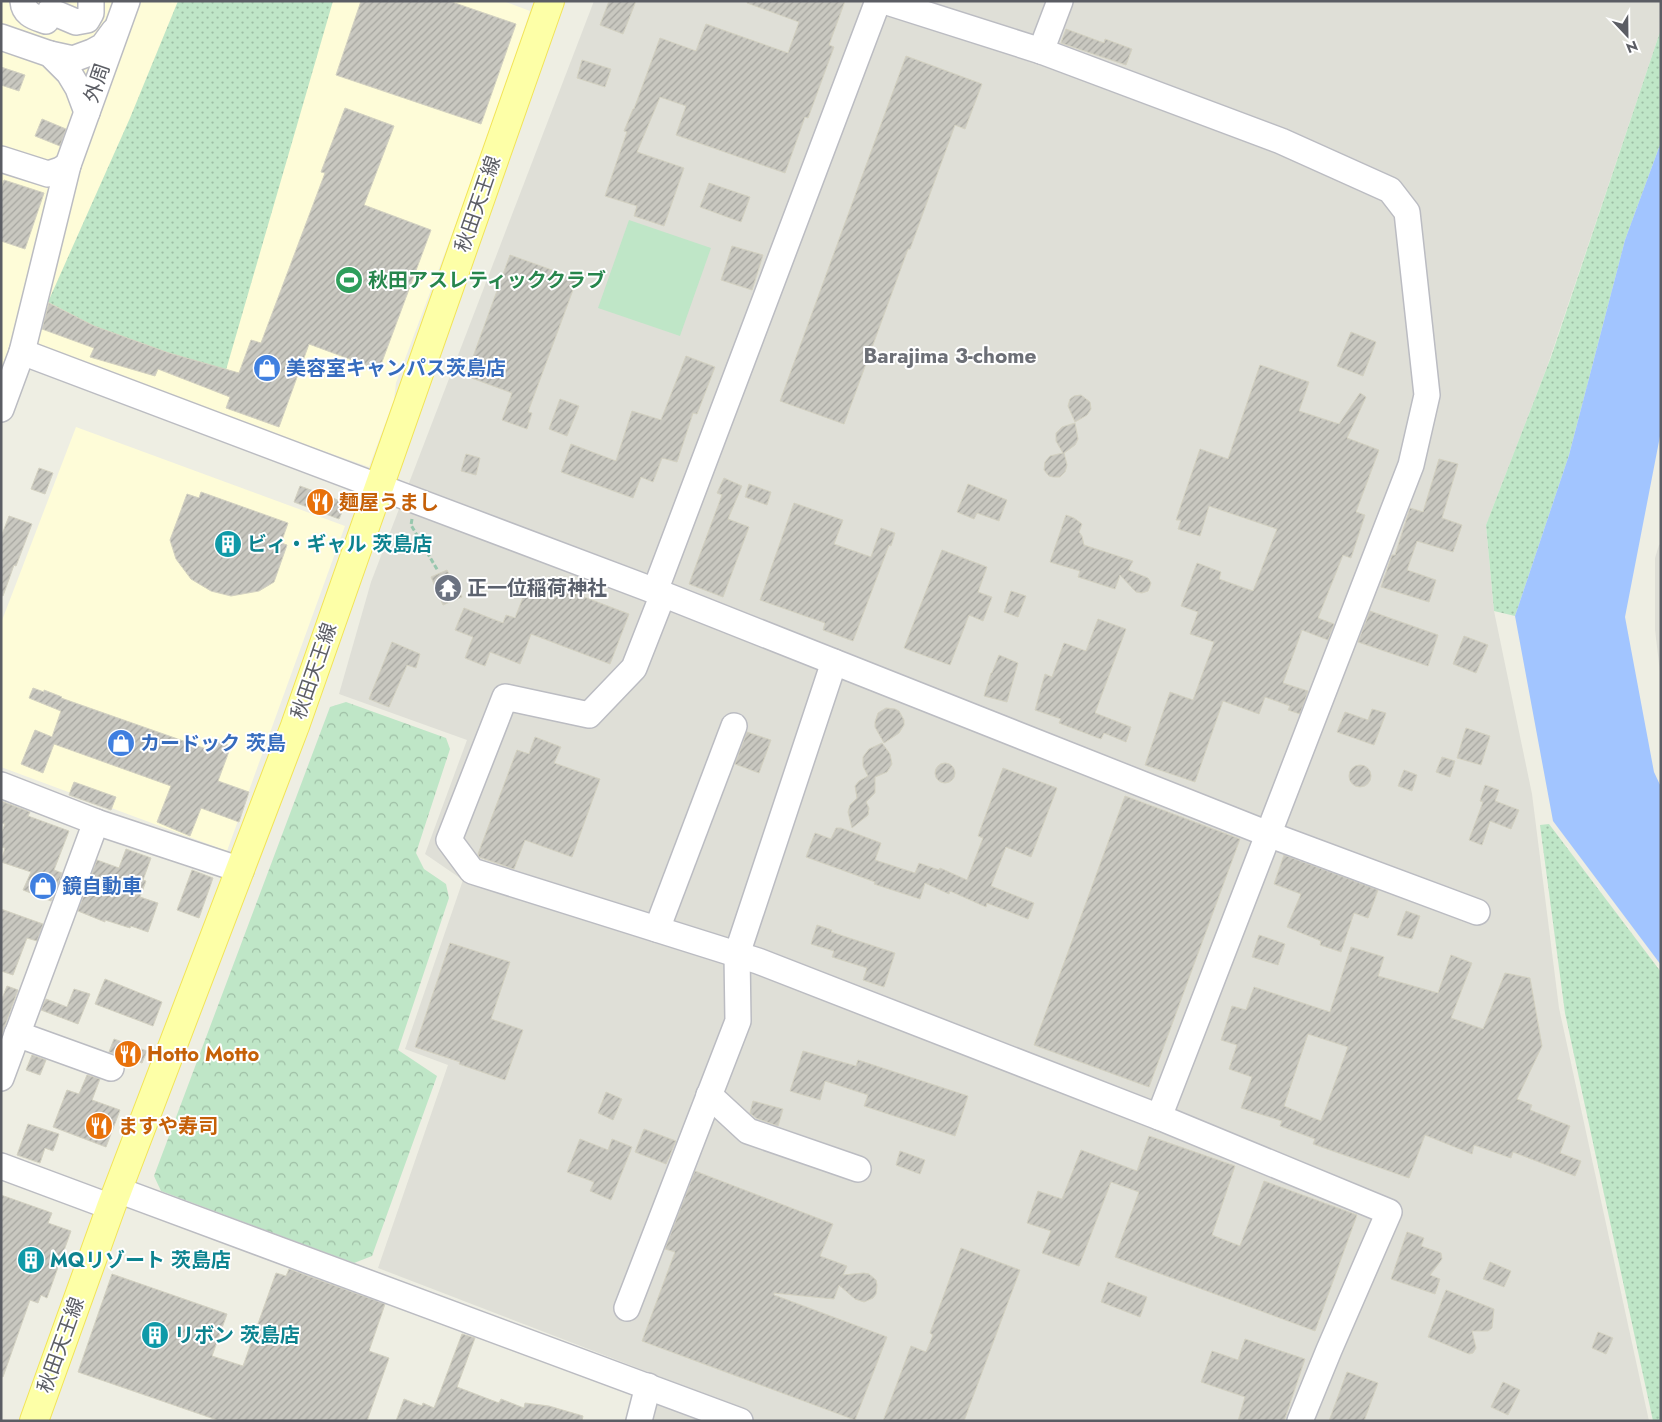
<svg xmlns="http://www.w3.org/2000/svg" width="1662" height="1422" font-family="Jost,'Noto Sans JP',sans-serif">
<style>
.commercial{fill:#fefcd8}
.industrial{fill:#dfdfd7}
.grass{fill:url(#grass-dots)}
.forest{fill:url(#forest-crowns)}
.pitch{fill:#bfe6c7}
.water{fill:#a2c5ff}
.building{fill:url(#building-hatch);stroke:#d3d1c1;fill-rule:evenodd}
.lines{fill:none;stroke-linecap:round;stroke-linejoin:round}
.minor-casing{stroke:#bbbcc2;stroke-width:28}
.major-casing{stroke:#f2e458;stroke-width:30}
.path{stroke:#98c7ae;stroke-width:3;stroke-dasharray:5 2.5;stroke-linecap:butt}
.minor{stroke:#fff;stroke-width:25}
.major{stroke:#fdffa7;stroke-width:28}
.labels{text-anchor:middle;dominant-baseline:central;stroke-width:4;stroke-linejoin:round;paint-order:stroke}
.street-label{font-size:20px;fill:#5b5d64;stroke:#fff}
.leisure-label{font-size:20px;font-weight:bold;fill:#27864d;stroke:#fff;text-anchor:start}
.shop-label{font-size:20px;font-weight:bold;fill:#366cbe;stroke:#fff;text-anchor:start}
.food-label{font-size:20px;font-weight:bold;fill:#c56008;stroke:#fff;text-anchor:start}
.culture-label{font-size:20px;font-weight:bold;fill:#0d838f;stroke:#fff;text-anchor:start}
.worship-label{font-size:20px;font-weight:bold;fill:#5b616d;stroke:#fff;text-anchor:start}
.neighbourhood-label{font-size:21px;font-weight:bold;fill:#6c6f76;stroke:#fff}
</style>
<defs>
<pattern id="grass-dots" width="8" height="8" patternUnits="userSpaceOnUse" patternTransform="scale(1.25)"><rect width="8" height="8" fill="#bfe6c7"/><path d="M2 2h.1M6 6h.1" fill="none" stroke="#9ebea5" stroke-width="1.8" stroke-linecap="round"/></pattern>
<pattern id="forest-crowns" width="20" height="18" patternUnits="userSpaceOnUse" patternTransform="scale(1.25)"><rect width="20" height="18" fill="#bfe6c7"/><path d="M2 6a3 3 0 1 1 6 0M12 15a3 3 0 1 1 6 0" fill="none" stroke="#9ebea5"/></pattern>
<pattern id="building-hatch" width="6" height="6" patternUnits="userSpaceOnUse" patternTransform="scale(1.25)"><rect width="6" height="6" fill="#c9c8c0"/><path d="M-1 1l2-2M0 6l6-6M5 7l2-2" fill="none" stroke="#a6a6a0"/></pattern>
</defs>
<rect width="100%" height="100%" fill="#eeeee3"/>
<g class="commercial">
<polygon points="1,1 503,1 530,11 499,109 396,383 394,400 369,467 17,343 1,386"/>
<polygon points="76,427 345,526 227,851 1,767 1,623"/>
</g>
<g class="industrial">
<polygon points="594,1 1661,1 1661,29 1547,367 1486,525 1494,611 1532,794 1559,1008 1649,1421 652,1421 661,1377 378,1268 448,1065 405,1049 463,880 425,854 467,740 339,694 371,582"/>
<polygon points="1661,544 1661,680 1655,630 1655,558 1659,545"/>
</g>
<g class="grass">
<polygon points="178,1 333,1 226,370 169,353 94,326 48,302 130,118"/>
<polygon points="1661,29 1661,142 1625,240 1569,455 1515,616 1494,611 1486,525 1551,357"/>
<polygon points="1549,824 1661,972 1661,1421 1653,1421 1565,1013 1540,825"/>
</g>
<polygon class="forest" points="346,702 446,738 450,749 416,853 424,869 446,884 449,898 398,1050 437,1076 372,1256 354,1263 161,1191 154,1176 330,707"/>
<polygon class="pitch" points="629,220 711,248 680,336 598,308"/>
<polygon class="water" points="1661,142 1661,431 1625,617 1654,772 1661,787 1661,965 1553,821 1515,616 1569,455 1625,240"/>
<g class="building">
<polygon points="361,1 449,1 516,24 481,124 336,75"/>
<polygon points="609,1 636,1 623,34 600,25"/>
<polygon points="747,1 845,1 829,45 834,47 808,118 805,117 785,173 676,135 686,106 660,97 637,152 684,168 664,226 634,216 637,206 605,196 627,132 624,131 633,109 634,109 660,38 696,51 706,24 788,53 799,22 747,3"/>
<polygon points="1066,29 1104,43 1105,39 1132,49 1126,65 1061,43"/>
<polygon points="906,56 982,84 965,129 955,125 910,249 908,249 844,424 780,401"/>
<polygon points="582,60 611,69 605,87 577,78"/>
<polygon points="1,67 25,75 19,91 1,85"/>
<polygon points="345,108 394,126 364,205 431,230 379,370 309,344 279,427 226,408 230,397 158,369 155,376 90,357 94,348 42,329 49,303 94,326 169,353 239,373 251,340 261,343 325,173 321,172"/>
<polygon points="42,119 66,129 60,146 35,136"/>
<polygon points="4,180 44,193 25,249 1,241 1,189"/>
<polygon points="709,183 750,197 741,222 700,207"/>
<polygon points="732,246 763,255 752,290 721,280"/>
<polygon points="510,255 577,279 528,412 532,413 527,429 502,420 512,393 466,376"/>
<polygon points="1351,332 1376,342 1363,376 1337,366"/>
<polygon points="686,356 715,367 697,414 693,413 677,462 662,458 653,482 641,477 633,498 561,472 571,444 616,461 632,411 661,420"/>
<polygon points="1260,365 1309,382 1299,411 1339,424 1360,393 1366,397 1347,438 1379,450 1356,512 1365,515 1351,558 1343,555 1318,618 1334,624 1328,640 1302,630 1283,683 1308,691 1300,714 1288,710 1290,706 1265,697 1259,714 1223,701 1195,782 1145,765 1170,692 1193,700 1214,642 1190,634 1198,612 1181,606 1197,563 1221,572 1219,579 1253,591 1277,529 1209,506 1200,536 1178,529 1181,520 1176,520 1200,449 1228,459"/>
<polygon points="1081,395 1090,402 1091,409 1087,415 1075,422 1068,406 1070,399 1074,396"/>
<polygon points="560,399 579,406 567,436 549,429"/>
<polygon points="1075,423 1078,439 1075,445 1064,453 1067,465 1065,472 1060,477 1053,477 1049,476 1044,470 1045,462 1050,456 1063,453 1056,441 1056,433 1062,427"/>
<polygon points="466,454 480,458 476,475 461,471"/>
<polygon points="1439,459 1458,464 1442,518 1462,525 1453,552 1417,541 1407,570 1436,580 1429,602 1381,587 1392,555 1395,555 1410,508 1423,512"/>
<polygon points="39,468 53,473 45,494 31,489"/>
<polygon points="724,478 742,486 728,519 749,527 723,597 689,584 722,495 717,493"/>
<polygon points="749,484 771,492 767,505 745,497"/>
<polygon points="968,484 1007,500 999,521 977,513 974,519 957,512"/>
<polygon points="300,486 346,503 339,519 294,502"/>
<polygon points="201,492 288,523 281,543 287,545 274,582 259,591 231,596 211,591 191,579 176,559 170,540 187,494 199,498"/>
<polygon points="794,503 843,520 834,544 871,557 881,528 895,533 891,546 889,545 853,641 823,630 825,623 760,600"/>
<polygon points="1066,515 1074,518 1082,524 1079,532 1082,536 1084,545 1133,561 1128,570 1148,578 1151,583 1148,591 1142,593 1136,592 1120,575 1115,589 1078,577 1080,571 1050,562"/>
<polygon points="9,516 32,524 16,566 14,565 3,596 1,595 1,537"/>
<polygon points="942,550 987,567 978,592 992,597 983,621 969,615 950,665 904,648"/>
<polygon points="447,570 455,586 456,585 462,597 443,605 431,577"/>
<polygon points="531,577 629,614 610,664 531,634 520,664 490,652 485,666 465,658 473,637 455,630 464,608 503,623 506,615 515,618"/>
<polygon points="1011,591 1026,596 1018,617 1004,612"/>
<polygon points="1370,611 1438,635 1428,666 1358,642"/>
<polygon points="1098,619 1126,629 1095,713 1131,727 1126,742 1104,733 1101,739 1059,723 1061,719 1035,710 1045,674 1052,677 1064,643 1086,651"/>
<polygon points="1464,636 1488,645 1476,673 1453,664"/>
<polygon points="392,642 420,654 416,668 407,665 389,707 369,699"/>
<polygon points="999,655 1018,663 1007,702 984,696 991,673 992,673"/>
<polygon points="33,688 44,692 44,690 62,697 61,698 209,750 213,740 231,746 218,781 249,792 239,822 201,808 190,836 157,822 171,786 54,744 43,773 21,764 35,730 52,737 61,711 29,698"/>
<polygon points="886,708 895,709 899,711 904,720 904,725 899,733 884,743 875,727 875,722 878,713"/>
<polygon points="1372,709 1386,713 1374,745 1337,732 1345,712 1368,720"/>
<polygon points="1466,728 1490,736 1481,765 1457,758"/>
<polygon points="747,732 771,740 759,773 735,764"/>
<polygon points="535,737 561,747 554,763 600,779 572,857 525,840 514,869 479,857 478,854 517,750 529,754"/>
<polygon points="882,743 890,754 892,764 887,772 875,777 875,793 866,802 869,808 868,815 852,828 848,812 850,805 857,798 855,786 859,781 868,776 863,766 863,757 869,749"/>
<polygon points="1442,757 1455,761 1450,777 1436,772"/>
<circle cx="945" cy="773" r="10"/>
<circle cx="1360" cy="776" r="11"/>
<polygon points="1003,768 1057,788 1031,857 1006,847 991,886 1034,903 1028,919 987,903 986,907 950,891 949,894 925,883 920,899 874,884 875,882 806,857 815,833 831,839 836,828 841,828 881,843 875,860 915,873 919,863 939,870 940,868 967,880 983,838 978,836"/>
<polygon points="1404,770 1417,775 1412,791 1398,786"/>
<polygon points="74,782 116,797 111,810 69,795"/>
<polygon points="1485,785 1499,790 1495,801 1519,810 1511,829 1490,821 1482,845 1469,840 1483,802 1480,801"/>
<polygon points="1125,796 1240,839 1149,1087 1034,1045"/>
<polygon points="1,801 30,812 28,816 69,831 54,870 62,873 51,901 23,890 31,872 1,862 5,848 1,847 1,834 5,824 1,823"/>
<polygon points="126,849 151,858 143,880 146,881 140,897 158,903 148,932 131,926 130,928 105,920 105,922 78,911 97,860 119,868"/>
<polygon points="1284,855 1378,890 1368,918 1354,913 1341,952 1320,945 1321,941 1287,927 1301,894 1274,884"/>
<polygon points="192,870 213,878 199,918 177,910"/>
<polygon points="1,909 43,924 37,941 27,938 13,975 1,971"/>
<polygon points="1406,911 1420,916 1412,939 1397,935"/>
<polygon points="817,925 832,930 831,932 895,953 884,987 863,980 867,968 832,957 834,951 811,944"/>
<polygon points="1259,935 1285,944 1278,965 1252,957"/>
<polygon points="450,943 510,962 491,1019 523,1030 505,1080 459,1064 460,1062 415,1047"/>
<path d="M 1351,947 L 1384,957 L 1378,976 L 1438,993 L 1451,955 L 1472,963 L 1451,1018 L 1483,1029 L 1505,973 L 1530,978 L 1542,1046 L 1517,1099 L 1532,1105 L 1530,1110 L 1570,1126 L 1560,1153 L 1581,1161 L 1575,1176 L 1513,1152 L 1511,1158 L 1474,1145 L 1472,1154 L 1425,1135 L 1409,1178 L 1313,1144 L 1315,1139 L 1280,1126 L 1282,1121 L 1241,1108 L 1252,1077 L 1229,1069 L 1237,1045 L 1221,1040 L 1232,1006 L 1246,1010 L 1254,987 L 1330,1012 ZM 1308,1034 L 1348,1047 L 1321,1121 L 1284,1106 Z"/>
<polygon points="105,979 162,1002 153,1026 95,1004"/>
<polygon points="7,986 18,990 1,1036 1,1001"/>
<polygon points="74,989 90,994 78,1024 41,1010 46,999 67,1007"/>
<polygon points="114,1039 147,1051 142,1063 109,1052"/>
<polygon points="803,1051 856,1066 858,1060 968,1096 955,1136 864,1106 868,1095 825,1081 820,1100 790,1091"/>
<polygon points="32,1055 46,1060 40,1075 26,1070"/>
<polygon points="87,1075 100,1079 92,1100 120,1110 106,1147 53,1127 67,1090 79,1094"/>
<polygon points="606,1092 622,1099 613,1120 598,1113"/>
<polygon points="753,1101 783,1109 778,1126 756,1118 750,1113"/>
<polygon points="28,1124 59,1134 53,1151 45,1148 40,1163 17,1155"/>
<polygon points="644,1129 676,1141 666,1164 635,1152"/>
<polygon points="1149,1136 1235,1166 1212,1235 1240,1246 1264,1181 1357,1215 1315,1331 1115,1257 1139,1192 1111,1182 1079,1266 1042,1253 1051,1231 1027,1223 1038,1191 1062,1199 1081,1150 1137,1171"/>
<polygon points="580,1139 608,1150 612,1139 632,1147 611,1200 590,1191 594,1182 567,1172"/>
<polygon points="900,1151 925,1160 920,1174 896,1165"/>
<polygon points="695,1171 833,1224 820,1256 847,1266 843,1275 864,1273 869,1274 876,1280 877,1285 876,1294 873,1298 864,1302 855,1299 839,1285 834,1299 774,1293 774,1295 887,1337 855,1420 642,1341 675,1252 665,1249"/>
<polygon points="1,1195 52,1213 48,1223 71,1231 47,1298 41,1295 38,1303 30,1300 3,1377 1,1376"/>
<polygon points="1407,1232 1424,1238 1421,1246 1441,1253 1442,1259 1430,1275 1440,1279 1435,1294 1391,1279"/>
<polygon points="961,1248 1020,1270 964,1421 883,1421 911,1346 926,1352 933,1335 930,1333"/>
<polygon points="1490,1262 1511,1271 1504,1287 1483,1279"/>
<polygon points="289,1269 385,1304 369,1351 389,1358 367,1421 220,1421 78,1372 112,1274 227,1314 212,1356 243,1366 276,1273 286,1276"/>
<polygon points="1108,1282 1147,1297 1140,1317 1101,1302"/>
<polygon points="1446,1290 1494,1309 1492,1328 1488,1331 1472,1331 1476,1348 1473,1353 1469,1354 1428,1337"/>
<polygon points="1598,1332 1613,1338 1606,1354 1592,1348"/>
<polygon points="462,1334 475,1338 457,1387 499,1403 501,1399 524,1408 525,1403 549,1406 583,1416 582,1421 396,1421 404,1399 422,1406 423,1403 434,1408"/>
<polygon points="1245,1339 1305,1359 1284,1421 1238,1421 1245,1397 1201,1382 1212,1351 1238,1360"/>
<polygon points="1347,1372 1378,1383 1364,1421 1329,1421"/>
<polygon points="1503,1382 1520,1390 1508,1415 1491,1407"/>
</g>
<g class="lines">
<g class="minor-casing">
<g id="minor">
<path d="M 23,1 C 24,15 35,17 46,21"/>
<polyline points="50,11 76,22 87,20 91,13 91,1"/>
<polyline points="1,37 50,54 69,73 78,88 87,112"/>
<polyline points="1041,51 1060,1"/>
<polyline points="50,54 73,59 92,52 103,46 114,31"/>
<polyline points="1,159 48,174 60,170 68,165"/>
<polyline points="22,352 68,165 127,1"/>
<polyline points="1,409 22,352 655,591 1268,834 1477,912"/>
<polyline points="655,591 878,1"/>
<polyline points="663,594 634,668 589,715 505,697 449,840 472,871 758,961 1159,1117 1411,465 1427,395 1407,212 1390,190 1281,141 1041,51 884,1"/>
<polyline points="1,785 96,822 241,870"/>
<polyline points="657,929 734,726"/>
<polyline points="17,1034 111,1068"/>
<polyline points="1,1078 96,822"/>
<polyline points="709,1095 748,1131 858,1169"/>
<polyline points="1159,1117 1389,1212 1329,1350 1300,1421"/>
<polyline points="1,1166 111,1207"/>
<polyline points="118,1190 740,1421"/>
<polyline points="627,1308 738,1021 737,954 834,662"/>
<polyline points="639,1421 648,1386"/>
</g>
</g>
<g class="major-casing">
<polyline id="major" points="34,1421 111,1207 295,726 550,1"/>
</g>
<polyline class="path" points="412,519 411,525 438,571"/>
<use href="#minor" class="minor"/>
<use href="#major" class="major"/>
</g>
<defs>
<g id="stadium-disc" transform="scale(1.4375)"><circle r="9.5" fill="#2e9e5b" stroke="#fff"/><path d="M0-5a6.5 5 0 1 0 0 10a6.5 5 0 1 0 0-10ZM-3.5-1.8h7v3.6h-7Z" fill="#fff"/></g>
<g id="shop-disc" transform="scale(1.4375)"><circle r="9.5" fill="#3f7fe0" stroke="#fff"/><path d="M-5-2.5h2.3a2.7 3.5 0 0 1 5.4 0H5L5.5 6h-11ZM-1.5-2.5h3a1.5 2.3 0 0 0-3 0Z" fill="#fff"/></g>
<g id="restaurant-disc" transform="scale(1.4375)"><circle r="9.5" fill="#e8710a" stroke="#fff"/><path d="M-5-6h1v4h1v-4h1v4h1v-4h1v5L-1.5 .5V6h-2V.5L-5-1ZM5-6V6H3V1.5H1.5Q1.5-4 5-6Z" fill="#fff"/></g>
<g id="building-disc" transform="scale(1.4375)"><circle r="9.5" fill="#0f9aa8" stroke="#fff"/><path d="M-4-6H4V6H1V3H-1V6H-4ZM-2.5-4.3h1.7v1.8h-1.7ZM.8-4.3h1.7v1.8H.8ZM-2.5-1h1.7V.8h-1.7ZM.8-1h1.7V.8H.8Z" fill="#fff"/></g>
<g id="temple-disc" transform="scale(1.4375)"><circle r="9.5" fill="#6b7280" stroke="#fff"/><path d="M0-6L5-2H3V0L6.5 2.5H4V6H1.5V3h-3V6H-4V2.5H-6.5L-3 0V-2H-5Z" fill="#fff"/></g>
</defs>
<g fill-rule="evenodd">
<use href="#stadium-disc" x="349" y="280"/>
<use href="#shop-disc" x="267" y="368"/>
<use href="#restaurant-disc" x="320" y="502"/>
<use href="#building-disc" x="228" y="544"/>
<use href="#temple-disc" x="448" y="588"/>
<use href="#shop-disc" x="121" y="743"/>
<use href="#shop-disc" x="43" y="886"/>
<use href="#restaurant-disc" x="128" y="1054"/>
<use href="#restaurant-disc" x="99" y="1126"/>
<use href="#building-disc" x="31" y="1260"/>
<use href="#building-disc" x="155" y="1335"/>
</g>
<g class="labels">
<g class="street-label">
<text transform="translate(97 83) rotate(-71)">外周</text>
<text transform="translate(478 204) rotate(-71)">秋田天王線</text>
<text transform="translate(314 671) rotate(-71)">秋田天王線</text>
<text transform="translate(61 1345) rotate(-70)">秋田天王線</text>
</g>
<g class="leisure-label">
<text x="368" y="280">秋田アスレティッククラブ</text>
</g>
<g class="shop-label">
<text x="286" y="368">美容室キャンパス茨島店</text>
<text x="140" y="743">カードック 茨島</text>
<text x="62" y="886">鏡自動車</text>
</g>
<g class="food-label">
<text x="339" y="502">麺屋うまし</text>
<text x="147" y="1054">Hotto Motto</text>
<text x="118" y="1126">ますや寿司</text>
</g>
<g class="culture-label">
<text x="247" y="544">ビィ・ギャル 茨島店</text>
<text x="50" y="1260">MQリゾート 茨島店</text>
<text x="174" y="1335">リボン 茨島店</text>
</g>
<g class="worship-label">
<text x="467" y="588">正一位稲荷神社</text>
</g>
<g class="neighbourhood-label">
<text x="950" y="356">Barajima 3-chome</text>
</g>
</g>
<rect width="1662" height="1422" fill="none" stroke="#5b5d64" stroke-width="5"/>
<g transform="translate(1627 35) rotate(158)" stroke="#ffffff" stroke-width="4" paint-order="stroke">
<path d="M0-4L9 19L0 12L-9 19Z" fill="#5b5d64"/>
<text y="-8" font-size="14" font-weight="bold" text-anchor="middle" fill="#5b5d64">N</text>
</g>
</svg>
